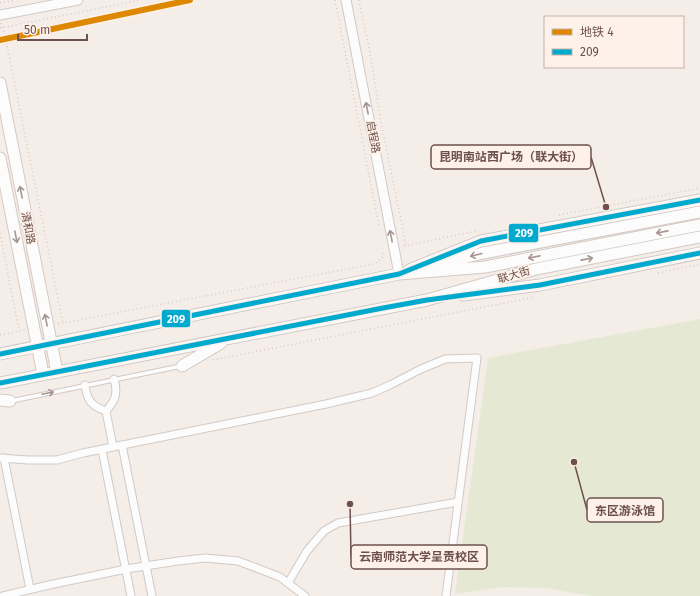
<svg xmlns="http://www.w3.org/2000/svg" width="700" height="596" font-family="'Fira Sans','Noto Sans SC',sans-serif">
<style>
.green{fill:#e5e9d4}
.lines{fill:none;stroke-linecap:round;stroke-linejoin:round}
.service-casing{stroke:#d2c9c5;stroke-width:5.5}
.minor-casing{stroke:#d2c9c5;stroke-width:9}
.tertiary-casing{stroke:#d2c9c5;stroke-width:11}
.secondary-casing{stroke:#d3c9c5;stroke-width:13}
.path{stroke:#d5ccca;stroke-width:1.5;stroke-dasharray:1 3;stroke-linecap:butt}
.service{stroke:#fdfcfc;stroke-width:3.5}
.minor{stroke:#fdfcfc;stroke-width:7}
.tertiary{stroke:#fdfcfc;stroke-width:9}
.secondary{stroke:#fdfcfc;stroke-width:11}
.bus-1-casing{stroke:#fdf1e9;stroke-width:8}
.bus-1{stroke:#00a9ce;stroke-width:5}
.metro-1-casing{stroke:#fdf1e9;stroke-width:9}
.metro-1{stroke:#d80;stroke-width:6}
.oneway{stroke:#a79592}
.labels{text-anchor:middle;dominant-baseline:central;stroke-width:3.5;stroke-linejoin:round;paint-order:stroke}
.street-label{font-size:11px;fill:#6e514c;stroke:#fdf1e9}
.leader{fill:none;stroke:#6e514c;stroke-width:1.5}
.callout-dot{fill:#6e514c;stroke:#fdf1e9;stroke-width:1.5}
.callout{fill:#fdf1e9;stroke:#6e514c;stroke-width:1.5}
.callout-label{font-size:12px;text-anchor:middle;font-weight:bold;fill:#6e514c}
.line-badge{stroke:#fdf1e9;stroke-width:1.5}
.badge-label{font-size:11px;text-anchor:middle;font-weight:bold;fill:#fff}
</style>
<rect width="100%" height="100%" fill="#f4ede8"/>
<polygon class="green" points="700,319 700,596 592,596 546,588 502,587 455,594 488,358"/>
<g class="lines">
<g class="service-casing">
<polyline id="service" points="11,401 181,366"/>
</g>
<g class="minor-casing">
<g id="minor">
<path d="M 85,385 C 87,400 91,406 106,411"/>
<polyline points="106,411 113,447"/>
<path d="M 106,411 C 116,400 118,393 114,379"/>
<polyline points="122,445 152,596"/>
<polyline points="102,450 131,596"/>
<polyline points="0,458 28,460 57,460 83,453 326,404 372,393 392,384 419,370 445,359 477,358 446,596"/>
<polyline points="4,458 30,589"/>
<polyline points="288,583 307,551 324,531 338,523 458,502"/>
<polyline points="3,596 49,585 126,569 178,561 205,558 238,561 280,577 305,596"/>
</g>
</g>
<g class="tertiary-casing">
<g id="tertiary">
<polyline points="346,0 399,274"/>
<polyline points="0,15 78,0"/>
</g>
</g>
<g class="secondary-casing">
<g id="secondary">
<polyline points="0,83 57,372"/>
<polyline points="0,158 43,374"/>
<polyline points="439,264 483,253 700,212"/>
<polyline points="409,270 481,241 700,200"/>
<polyline points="463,295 540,285 700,253"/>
<polyline points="0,354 399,274 485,267 700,225"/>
<polyline points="182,366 221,343"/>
<polyline points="0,383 427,300 536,269 700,237"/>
<polyline points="0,400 10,401"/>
</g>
</g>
<g class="path">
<polyline points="335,0 379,226"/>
<polyline points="359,0 372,63 380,117 406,245"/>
<polyline points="0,3 15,0"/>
<polyline points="1,23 5,36 63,323"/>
<polyline points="0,28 141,0"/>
<polyline points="559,215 700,188"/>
<polyline points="0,233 19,331"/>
<polyline points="404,246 476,231"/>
<polyline points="658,273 700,264"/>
<polyline points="58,324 368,265 376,263 383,257 384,250"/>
<polyline points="0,335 25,330"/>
<polyline points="213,360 535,297"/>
</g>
<use href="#service" class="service"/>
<use href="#minor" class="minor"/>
<use href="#tertiary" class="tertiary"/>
<use href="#secondary" class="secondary"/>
<g class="bus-1-casing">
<g id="bus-1">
<polyline points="0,354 399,274 481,241 700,200"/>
<polyline points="0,383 383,308 427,300 540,285 700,253"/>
</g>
</g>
<use href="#bus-1" class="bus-1"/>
<g class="metro-1-casing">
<polyline id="metro-1" points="0,40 190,0"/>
</g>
<use href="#metro-1" class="metro-1"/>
</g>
<defs><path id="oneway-shaft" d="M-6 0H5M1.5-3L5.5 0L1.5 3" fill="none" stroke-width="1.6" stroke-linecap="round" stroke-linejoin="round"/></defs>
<g class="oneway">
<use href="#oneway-shaft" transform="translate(367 108) rotate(-101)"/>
<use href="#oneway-shaft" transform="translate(21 192) rotate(-101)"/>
<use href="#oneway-shaft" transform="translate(662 232) rotate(169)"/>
<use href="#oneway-shaft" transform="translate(391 236) rotate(-101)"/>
<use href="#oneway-shaft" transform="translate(16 237) rotate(79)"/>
<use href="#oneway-shaft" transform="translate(476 255) rotate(166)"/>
<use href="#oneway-shaft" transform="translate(534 257) rotate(169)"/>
<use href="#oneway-shaft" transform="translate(587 259) rotate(-11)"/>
<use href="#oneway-shaft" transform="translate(46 320) rotate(-101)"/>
<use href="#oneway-shaft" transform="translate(48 393) rotate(-12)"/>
</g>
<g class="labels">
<g class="street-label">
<text transform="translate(373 137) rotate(79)">启程路</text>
<text transform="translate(28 228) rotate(79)">清和路</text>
<text transform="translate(514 275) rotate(-16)">联大街</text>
</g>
</g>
<path class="leader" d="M606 207L591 157M574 462L587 510M350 504L351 557"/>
<g class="callout-dot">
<circle cx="606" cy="207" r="4"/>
<circle cx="574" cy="462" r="4"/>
<circle cx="350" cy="504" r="4"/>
</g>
<g class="callout">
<rect x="431" y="145" width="160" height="24" rx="4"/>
<rect x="587" y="498" width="76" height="24" rx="4"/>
<rect x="351" y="545" width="136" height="24" rx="4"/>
</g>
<g class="callout-label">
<text x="511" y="161">昆明南站西广场（联大街）</text>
<text x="625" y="515">东区游泳馆</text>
<text x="419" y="561">云南师范大学呈贡校区</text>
</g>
<g class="line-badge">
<rect x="508" y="223" width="31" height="20" rx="4" fill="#00a9ce"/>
<rect x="161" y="309" width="30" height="19" rx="4" fill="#00a9ce"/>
</g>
<g class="badge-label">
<text x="524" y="237">209</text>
<text x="176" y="323">209</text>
</g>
<rect x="544" y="16" width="140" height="52" fill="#fdf1e9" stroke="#c4b1aa"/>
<rect x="552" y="29" width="20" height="6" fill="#dd8800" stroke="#c4b1aa"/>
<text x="580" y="36" font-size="12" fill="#6e514c">地铁 4</text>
<rect x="552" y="49" width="20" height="6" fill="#00a9ce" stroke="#c4b1aa"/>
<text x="580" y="56" font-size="12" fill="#6e514c">209</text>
<path d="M18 34v6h69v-6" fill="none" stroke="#6e514c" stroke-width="2"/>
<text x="24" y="34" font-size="12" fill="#6e514c" stroke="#fdf1e9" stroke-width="3" paint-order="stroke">50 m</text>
</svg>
